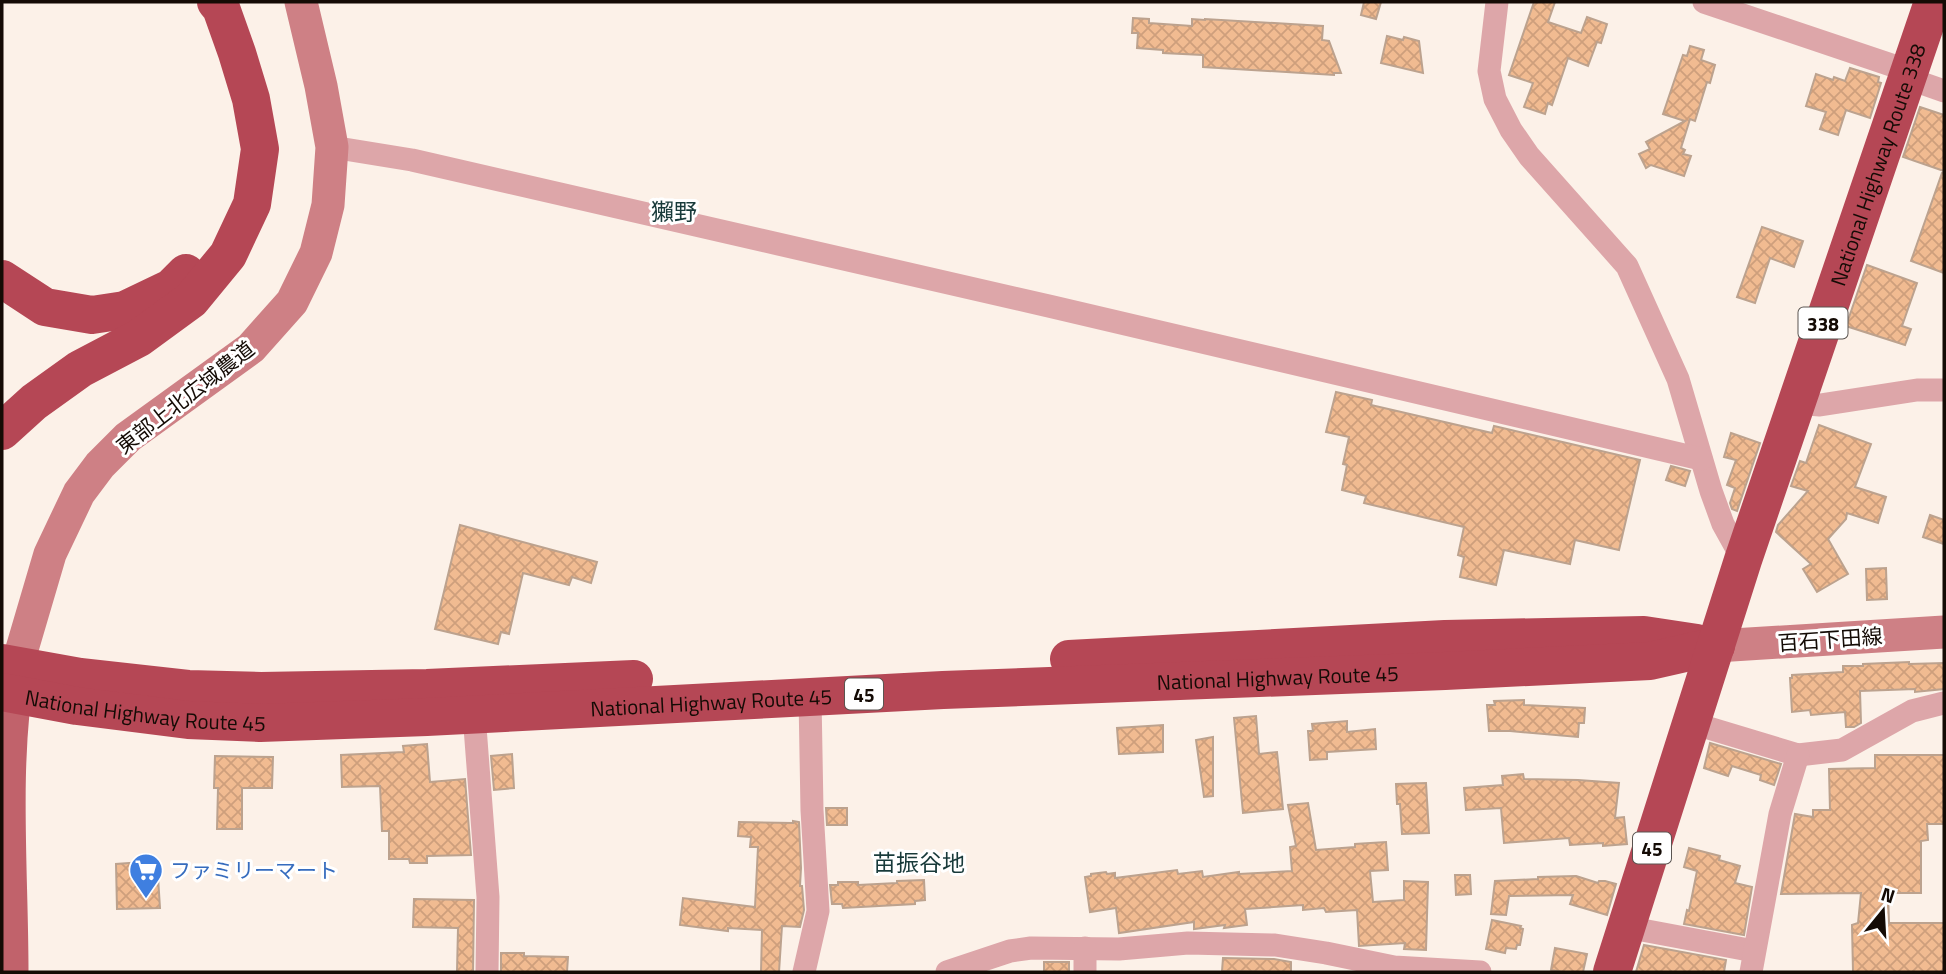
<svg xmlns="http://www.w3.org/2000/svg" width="1946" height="974" font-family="'Titillium Web','Noto Sans JP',sans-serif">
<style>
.building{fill:url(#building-cross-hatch);stroke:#bca28e;stroke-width:2}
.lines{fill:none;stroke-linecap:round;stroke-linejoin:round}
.street{stroke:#dda6a9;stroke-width:23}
.secondary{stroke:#ce8085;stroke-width:33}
.primary{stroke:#c1626b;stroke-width:37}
.highway{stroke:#b54755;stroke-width:38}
.labels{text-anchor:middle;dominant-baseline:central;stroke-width:6;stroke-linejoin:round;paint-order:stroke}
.shield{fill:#fff;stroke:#5a5450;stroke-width:2}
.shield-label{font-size:19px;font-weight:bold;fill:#140b05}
.street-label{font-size:21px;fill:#140b05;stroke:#fff}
.shop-label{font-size:21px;fill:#366cbe;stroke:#fff;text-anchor:start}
.neighbourhood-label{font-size:23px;fill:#183a3a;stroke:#fff}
</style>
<defs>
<pattern id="building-cross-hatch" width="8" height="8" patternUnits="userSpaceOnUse" patternTransform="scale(1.75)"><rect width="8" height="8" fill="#f1bb91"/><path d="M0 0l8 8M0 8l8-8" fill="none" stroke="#ce9f7c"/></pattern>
</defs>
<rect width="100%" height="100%" fill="#fcf1e8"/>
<g class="building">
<polygon points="1364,2 1381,2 1376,19 1361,15"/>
<polygon points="1534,2 1555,2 1548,22 1581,33 1587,17 1607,24 1601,43 1597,42 1588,66 1568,58 1552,105 1548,103 1545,114 1524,107 1533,83 1509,75"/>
<polygon points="1133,18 1149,19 1149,23 1192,26 1192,19 1205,20 1205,19 1323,26 1322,40 1329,41 1341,73 1334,73 1334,75 1203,67 1203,55 1163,53 1163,50 1137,48 1138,33 1132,33"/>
<polygon points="1387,36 1403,40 1404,37 1419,41 1423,73 1381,63"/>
<polygon points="1690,46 1704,50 1701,60 1715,65 1710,83 1707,82 1695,121 1690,119 1681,148 1685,150 1683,154 1691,156 1684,176 1651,165 1646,168 1639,154 1650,149 1646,142 1685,121 1663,114 1683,55 1687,56"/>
<polygon points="1850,68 1879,77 1878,82 1881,83 1870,118 1846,110 1838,135 1820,129 1826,112 1806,106 1816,74 1833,80 1834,77 1845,81"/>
<polygon points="1920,107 1944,115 1944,171 1903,157"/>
<polygon points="1942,173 1944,173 1944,273 1911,261"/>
<polygon points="1762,227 1803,241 1794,267 1770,258 1755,303 1737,297"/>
<polygon points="1867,265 1917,283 1902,326 1911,329 1905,345 1846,326"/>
<polygon points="1336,392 1372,400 1371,405 1492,433 1494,426 1640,460 1619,550 1575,540 1570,564 1504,550 1496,585 1460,577 1464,557 1458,555 1464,527 1364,503 1366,496 1342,490 1347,465 1343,464 1349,437 1326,432"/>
<polygon points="1819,425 1871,444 1855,487 1886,497 1878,523 1847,513 1846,519 1828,539 1848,574 1817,592 1803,569 1811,564 1776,532 1778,525 1808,491 1791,486 1800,461 1806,463"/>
<polygon points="1731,433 1760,443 1737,511 1732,509 1730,503 1735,488 1727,485 1736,460 1724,457"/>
<polygon points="1671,466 1690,471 1685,486 1666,480"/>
<polygon points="1930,515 1944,520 1944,544 1923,537"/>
<polygon points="460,525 597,562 591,583 572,577 569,585 523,573 509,634 501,632 498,644 435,629"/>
<polygon points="1886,568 1887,599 1867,600 1866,569"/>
<polygon points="1909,662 1909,664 1944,663 1944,689 1915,692 1915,689 1860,691 1861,723 1854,727 1846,727 1845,712 1811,715 1810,710 1792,712 1790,678 1792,678 1792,675 1843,672 1843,666 1863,666 1863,664"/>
<polygon points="1524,700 1524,705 1585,708 1584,723 1579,723 1578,737 1510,731 1489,731 1487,705 1495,705 1494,701"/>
<polygon points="1256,716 1259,754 1277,752 1283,809 1243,813 1234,718"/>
<polygon points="1347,721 1347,732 1375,729 1376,749 1327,752 1327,759 1310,760 1308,731 1313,731 1312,724"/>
<polygon points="1163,725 1163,752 1119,754 1117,728"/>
<polygon points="1213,737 1213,796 1204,797 1196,740"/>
<polygon points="1710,743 1781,764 1774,785 1760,780 1761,775 1732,766 1728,776 1704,768"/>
<polygon points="427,744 430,782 465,779 471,855 427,856 427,863 410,863 409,859 389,859 389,831 382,831 380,786 342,787 341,755 404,752 403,746"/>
<polygon points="512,754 514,788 494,790 491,756"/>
<polygon points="1875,755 1944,755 1944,824 1927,824 1928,840 1921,841 1921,893 1888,893 1889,923 1944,923 1944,972 1853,972 1852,925 1858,923 1861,893 1781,894 1795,814 1813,817 1813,810 1830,810 1829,769 1875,768"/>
<polygon points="215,756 273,757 272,788 242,788 242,829 217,829 218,788 214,788"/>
<polygon points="1523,774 1524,779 1578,780 1619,783 1615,818 1624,817 1627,844 1603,846 1603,843 1570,845 1569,838 1504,843 1501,808 1466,810 1464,788 1503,785 1502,776"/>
<polygon points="1426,783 1429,833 1402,834 1400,804 1397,804 1396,784"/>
<polygon points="1308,803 1316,850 1355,847 1355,844 1386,842 1388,870 1370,871 1373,902 1404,900 1404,881 1428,882 1426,950 1404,949 1405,943 1359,946 1357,910 1326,912 1324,908 1303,910 1303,905 1245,909 1247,925 1224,928 1225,925 1194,929 1194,922 1119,933 1116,908 1090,912 1085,877 1091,876 1091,874 1106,872 1107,874 1115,873 1115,878 1177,870 1178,874 1202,871 1203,877 1239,872 1239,874 1292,871 1290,847 1296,846 1288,805"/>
<polygon points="826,808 847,808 847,825 827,825"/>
<polygon points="793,821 799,822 801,868 800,886 802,886 804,910 800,927 782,926 779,972 761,972 762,930 728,928 728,931 680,925 683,898 755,907 758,847 750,847 751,837 738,836 739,822 793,823"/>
<polygon points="1689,848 1720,856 1719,860 1740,866 1735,883 1752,887 1744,935 1684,924 1687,910 1689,911 1697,871 1684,867"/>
<polygon points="157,861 160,908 117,909 116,864"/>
<polygon points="1455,875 1470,875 1471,894 1456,895"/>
<polygon points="1576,876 1598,883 1599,881 1605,881 1616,884 1607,915 1570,904 1573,895 1509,896 1506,915 1491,914 1495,881 1538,879 1538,877"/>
<polygon points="924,880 925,900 915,901 915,904 843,908 842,904 832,904 830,885 838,885 838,882 858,882 858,885 897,883 897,881"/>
<polygon points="414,899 474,900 473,972 457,972 458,928 413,927"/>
<polygon points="1492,920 1521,926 1520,928 1523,929 1520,945 1517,945 1516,949 1506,948 1505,953 1486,949"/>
<polygon points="1644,945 1726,960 1724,972 1636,972"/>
<polygon points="1555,948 1587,954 1583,972 1563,972 1551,970"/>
<polygon points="501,953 524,953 524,956 568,957 567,972 501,972"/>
<polygon points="1223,958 1274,959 1291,962 1291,972 1222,971"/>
<rect x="1044" y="962" width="25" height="10"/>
</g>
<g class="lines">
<g class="street">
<polyline points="1497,2 1489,71 1495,99 1511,130 1529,156 1627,266 1678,379 1711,491 1723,524 1743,560"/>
<polyline points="1704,2 1909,71"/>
<polyline points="1907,78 1944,91"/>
<polyline points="332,147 412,160 1053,307 1701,459"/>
<polyline points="1795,403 1820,405 1917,390 1944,390"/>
<polyline points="474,714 488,897 487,972"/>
<polyline points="1692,723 1798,755 1842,750 1912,711 1944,703"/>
<polyline points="1626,927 1754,951"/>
<polyline points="804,972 818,911 812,810 810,697"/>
<polyline points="947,972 1010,951 1031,948 1119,949 1188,943 1275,945 1326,953 1394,967 1480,972"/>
<polyline points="1085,972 1085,948"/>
<polyline points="1751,972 1780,814 1798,755"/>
</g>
<g class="secondary">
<polyline points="1716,646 1944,632"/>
<polyline points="17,666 50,554 79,493 100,465 128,437 251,348 292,302 316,253 328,205 332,147 321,86 301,2"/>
</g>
<path class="primary" d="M 10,972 C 10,870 0,767 17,666"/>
<g class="highway">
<polyline points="2,279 45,307 92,315 125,310 171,288 186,273"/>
<polyline points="2,431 34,402 80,369 139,338 191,300 228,255 252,204 260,149 251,99 237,53 221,8 216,2"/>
<polyline points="1069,659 1445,639 1644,635 1697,643"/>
<polyline points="2,663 80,677 188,689 261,691 427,688 634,679"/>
<path id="s1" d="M 2,692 L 77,706 L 188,720 L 260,723 L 427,717 L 943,690 L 1445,671 L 1650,661 L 1716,646"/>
<path id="s2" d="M 1612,972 L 1743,560 L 1933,2"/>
</g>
</g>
<defs>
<g id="supermarket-pin" transform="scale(1.75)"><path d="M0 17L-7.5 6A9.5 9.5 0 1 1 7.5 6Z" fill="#3f7fe0" stroke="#fff"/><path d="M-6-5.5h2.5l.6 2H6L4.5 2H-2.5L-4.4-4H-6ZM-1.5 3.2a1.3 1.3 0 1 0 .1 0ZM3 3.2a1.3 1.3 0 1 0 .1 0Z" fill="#fff"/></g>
</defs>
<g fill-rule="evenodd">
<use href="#supermarket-pin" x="146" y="870"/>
</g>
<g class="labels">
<g class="shield">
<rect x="1798.5" y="307.5" width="49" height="31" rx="5"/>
<rect x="845" y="678.5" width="38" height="31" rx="5"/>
<rect x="1633" y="832.5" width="38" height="31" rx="5"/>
</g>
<g class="shield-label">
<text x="1823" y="323">338</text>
<text x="864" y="694">45</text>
<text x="1652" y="848">45</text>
</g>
<g class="street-label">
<text stroke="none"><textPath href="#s2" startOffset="850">National Highway Route 338</textPath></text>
<text transform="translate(185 397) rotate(-38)">東部上北広域農道</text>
<text transform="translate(1830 639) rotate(-4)">百石下田線</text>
<text stroke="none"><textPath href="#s1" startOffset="1279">National Highway Route 45</textPath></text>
<text stroke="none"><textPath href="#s1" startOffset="712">National Highway Route 45</textPath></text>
<text stroke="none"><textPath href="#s1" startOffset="145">National Highway Route 45</textPath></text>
</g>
<g class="shop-label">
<text x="170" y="870">ファミリーマート</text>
</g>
<g class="neighbourhood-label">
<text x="674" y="211">獺野</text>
<text x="919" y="862">苗振谷地</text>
</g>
</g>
<rect width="1946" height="974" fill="none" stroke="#140b05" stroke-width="7"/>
<g transform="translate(1883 911) rotate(18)" stroke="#ffffff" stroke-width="5" paint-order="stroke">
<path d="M0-5L12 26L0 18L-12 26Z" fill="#140b05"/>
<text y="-10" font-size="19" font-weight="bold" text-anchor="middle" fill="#140b05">N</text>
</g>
</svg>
